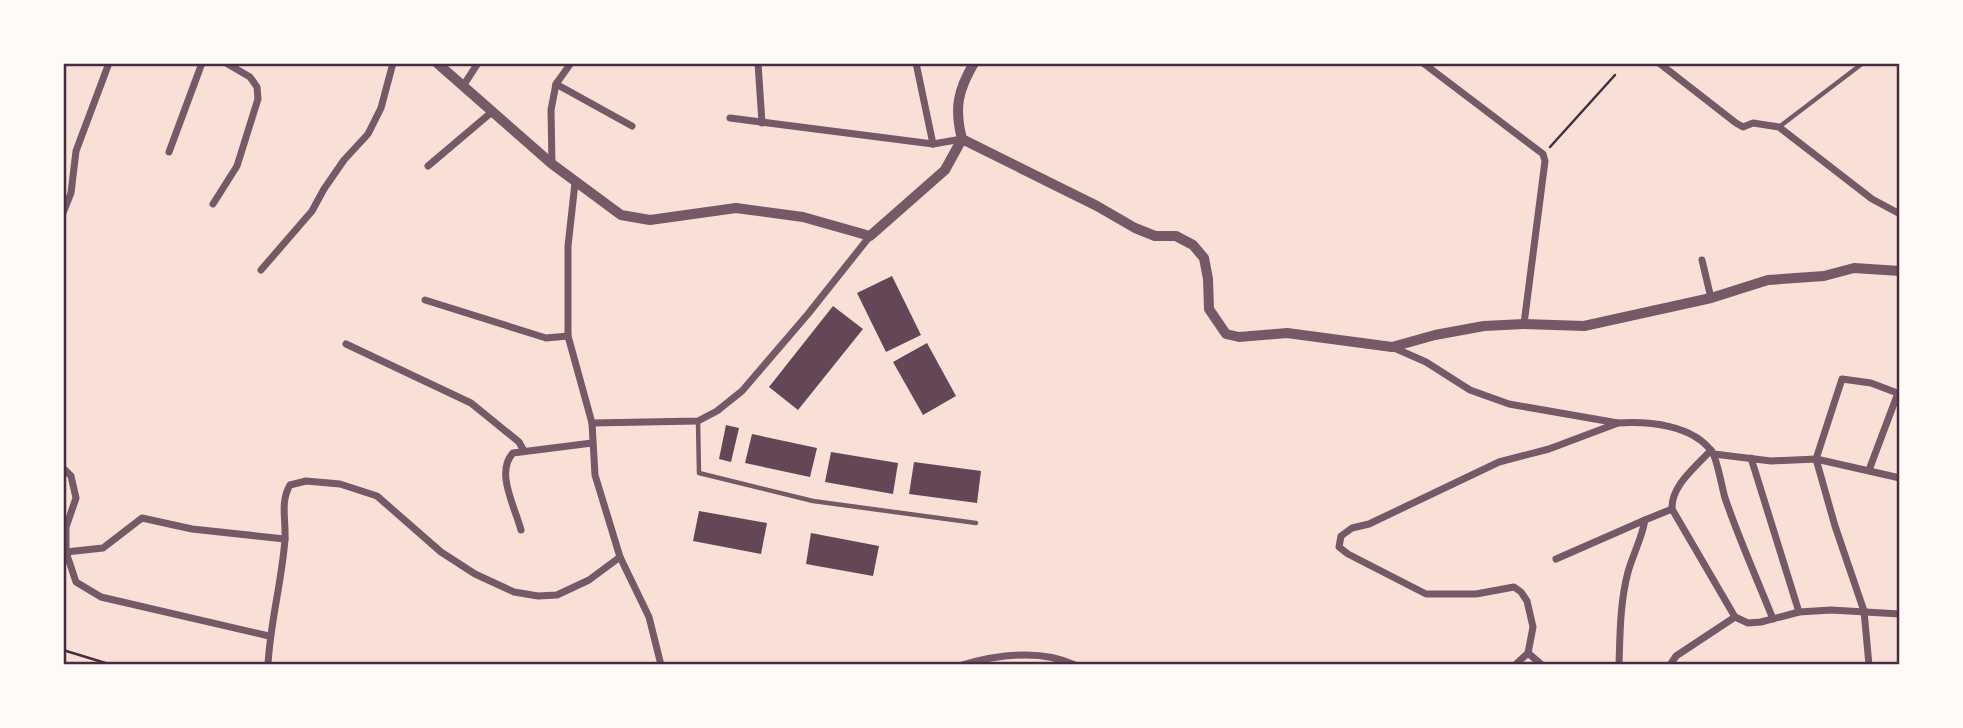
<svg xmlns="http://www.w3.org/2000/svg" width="1963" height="728" font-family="'PT Serif',serif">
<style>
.building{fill:#644757}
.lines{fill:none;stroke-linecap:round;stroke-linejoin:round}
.path{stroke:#4a2c40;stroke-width:2.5}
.service{stroke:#755966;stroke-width:4.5}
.minor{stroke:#755966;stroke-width:7}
.tertiary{stroke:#755966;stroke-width:10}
.neatline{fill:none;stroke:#4a2c40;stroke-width:2.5}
</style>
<rect width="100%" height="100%" fill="#f7e1d7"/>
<g class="building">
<polygon points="892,276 921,335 886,352 857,293"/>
<polygon points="833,306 863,329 798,410 769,387"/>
<polygon points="927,343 956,396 923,415 893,362"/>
<polygon points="726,425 739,428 731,462 719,459"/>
<polygon points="752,434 817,448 810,477 745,463"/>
<polygon points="831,452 898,463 893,494 825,482"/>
<polygon points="914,462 981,471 977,503 909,494"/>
<polygon points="699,511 767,523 761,554 693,541"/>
<polygon points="811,533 879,546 873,576 806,564"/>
</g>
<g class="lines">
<g class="path">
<polyline points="1550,147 1615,75"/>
<polyline points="63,650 112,665"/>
</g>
<g class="service">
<polyline points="1779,127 1863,63"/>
<polyline points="698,421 699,473 813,501 976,523"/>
</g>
<g class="minor">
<polyline points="758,63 762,123"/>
<polyline points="916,63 933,144"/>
<polyline points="1423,63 1543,154 1545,161 1524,324"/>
<polyline points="1659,63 1736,123 1743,127 1753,123 1779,127 1872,199 1900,214"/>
<polyline points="556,84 632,126"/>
<polyline points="463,86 478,63"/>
<polyline points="730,118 933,144 962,139"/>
<polyline points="169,152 202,63"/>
<polyline points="552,164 551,110 556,84 571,63"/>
<polyline points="428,166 493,111"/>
<polyline points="575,183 568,246 568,336 592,423 595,475 620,557 649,617 661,665"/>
<polyline points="213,204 237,166 258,99 257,87 250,77 226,63"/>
<polyline points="63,213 71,193 76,151 109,63"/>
<polyline points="1702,260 1711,298"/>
<polyline points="261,270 312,211 324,189 344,160 368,134 381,108 393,63"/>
<polyline points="425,300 546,338 568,336"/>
<polyline points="346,344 471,403 519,442 524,451"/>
<path d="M 1392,347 L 1426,362 L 1470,390 L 1509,404 L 1618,423 C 1649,421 1693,425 1712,452 C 1717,458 1722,488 1725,498 C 1739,539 1757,579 1773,619"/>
<polyline points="592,423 698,421 717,411 742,391 808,314 870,236"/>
<path d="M 1711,450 C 1697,466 1671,485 1672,509 L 1735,617 L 1748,623 L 1761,622 L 1799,612 L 1831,610 L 1900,614"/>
<polyline points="1714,454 1771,461 1816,459 1900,478"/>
<polyline points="1751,458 1799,612"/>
<polyline points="63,468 71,476 76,498 66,527 66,552 76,582 101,597 269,636"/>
<polyline points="1869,470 1898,393"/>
<path d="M 521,530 C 515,507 495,472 513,453 L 592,443"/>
<polyline points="66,552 103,548 142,518 192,529 285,539"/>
<polyline points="1556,559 1645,520"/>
<polyline points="1528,653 1542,665"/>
<path d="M 268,665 C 270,623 282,581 285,539 C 286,519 280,502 290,485 L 306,481 L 340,484 L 377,496 L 441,552 L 475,574 L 514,592 L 538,596 L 557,595 L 589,580 L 620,557"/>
<path d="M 962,665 C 997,655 1041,649 1075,665"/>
<polyline points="1515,665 1528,653 1533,627 1527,601 1521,592 1514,587 1476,594 1426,594 1348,554 1339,547 1341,536 1352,528 1369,524 1499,462 1549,449 1618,423"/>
<path d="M 1619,665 C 1620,634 1620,602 1628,572 C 1633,554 1642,538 1645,520 L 1672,509"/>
<polyline points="1670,665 1676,656 1735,617"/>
<polyline points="1869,665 1864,611 1835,526 1816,459 1842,379 1871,383 1900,394"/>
</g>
<g class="tertiary">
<polyline points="437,63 552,164 621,215 650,220 736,208 803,217 870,236 945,170 962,139"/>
<path d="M 974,63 C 958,90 954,108 962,139 L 1097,206 L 1135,228 L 1155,236 L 1176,236 L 1193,245 L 1204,258 L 1208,279 L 1209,309 L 1226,334 L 1239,337 L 1287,333 L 1392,347 L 1435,335 L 1484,326 L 1524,324 L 1584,326 L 1711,298 L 1768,280 L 1824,276 L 1854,268 L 1900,271"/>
</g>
</g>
<rect width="1963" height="728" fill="none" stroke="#fffaf5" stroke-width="130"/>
<rect x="65" y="65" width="1833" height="598" class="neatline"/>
</svg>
